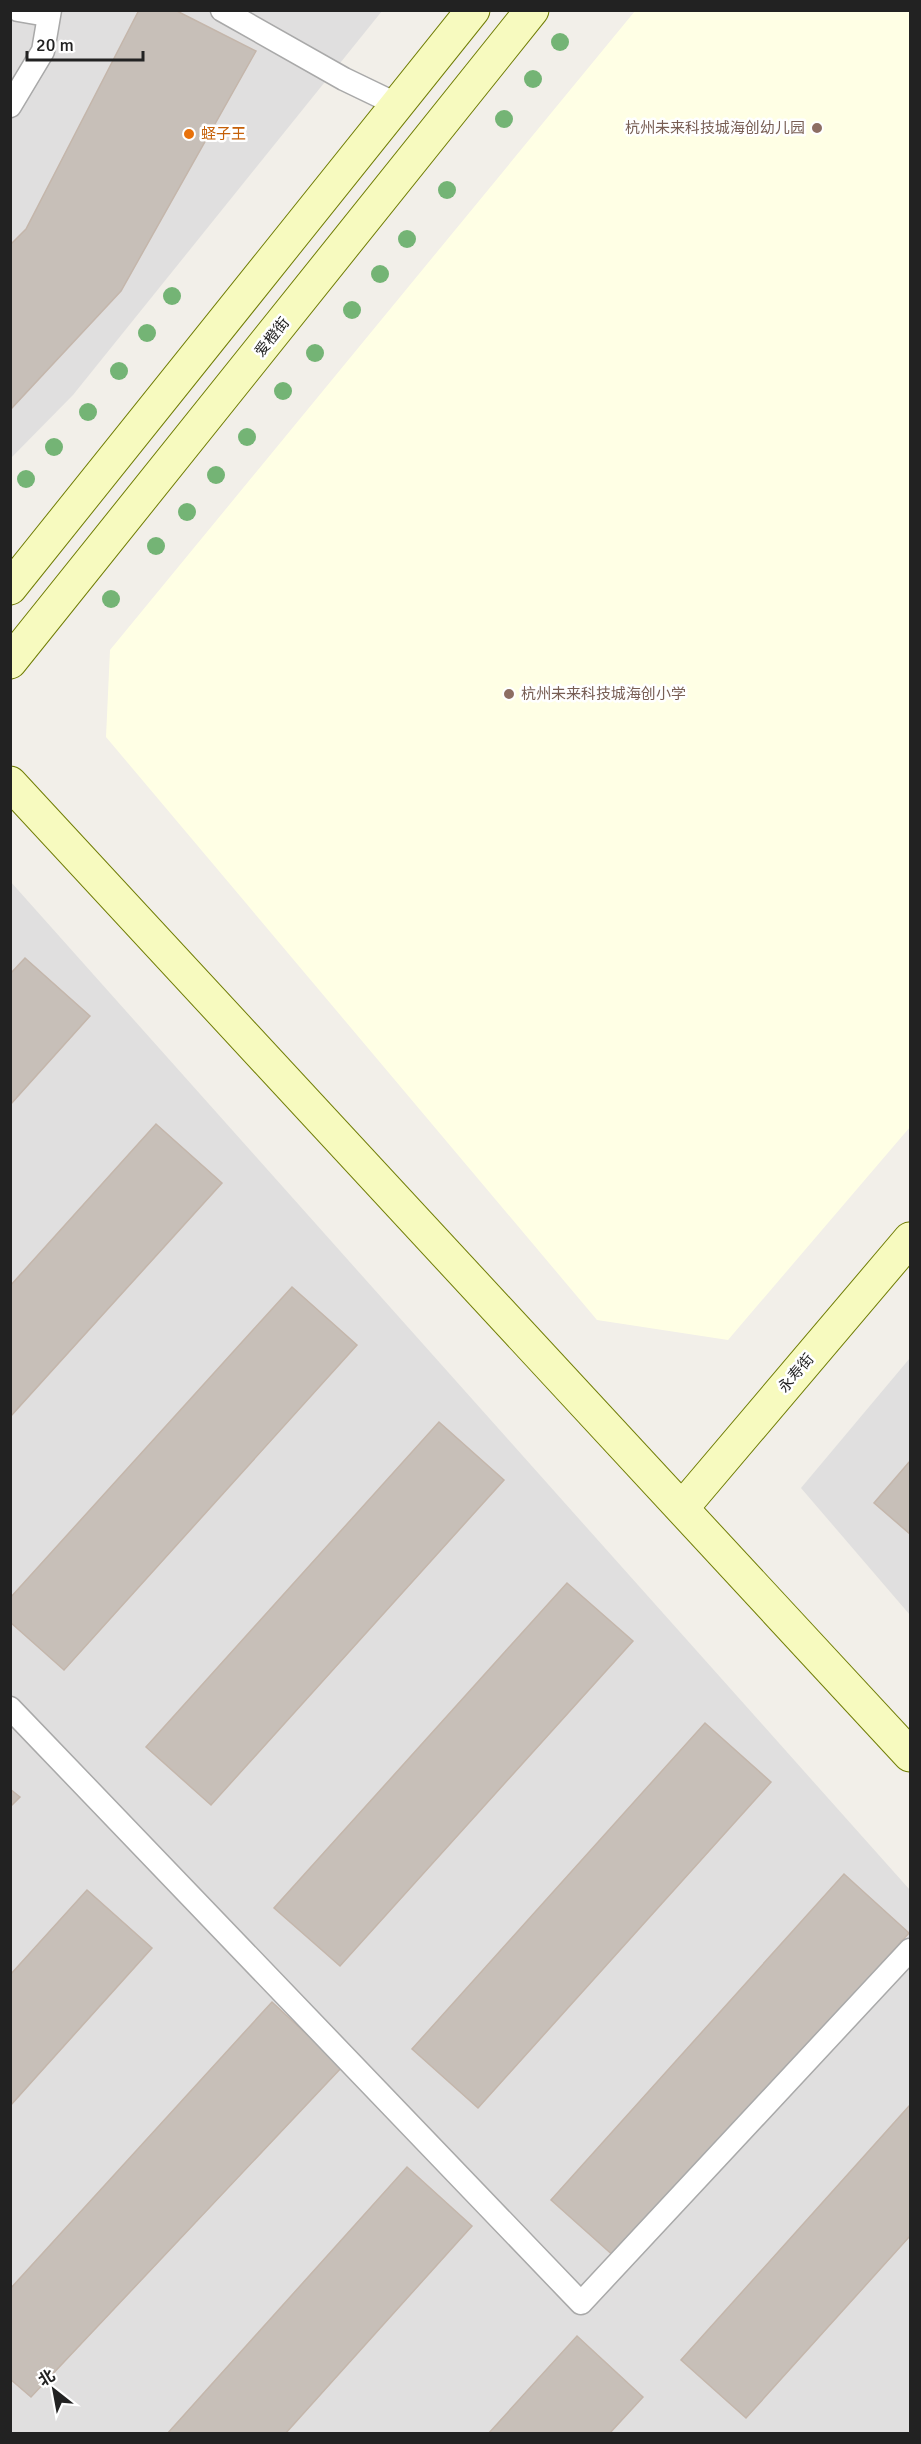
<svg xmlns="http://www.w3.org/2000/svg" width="921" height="2444" font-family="Signika,'Noto Sans SC',sans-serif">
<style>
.residential{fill:#e0dfdf}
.education{fill:#ffffe5}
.building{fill:#c7bfb8;stroke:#c4b6ab;stroke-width:1.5}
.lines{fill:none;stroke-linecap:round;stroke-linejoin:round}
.lane-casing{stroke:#a9a9a9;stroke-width:25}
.secondary-casing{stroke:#707d05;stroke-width:35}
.lane{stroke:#fff;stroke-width:22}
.secondary{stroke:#f7fabf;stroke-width:33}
.tree{fill:#74b475}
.education-dot{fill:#8d6e63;stroke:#fff;stroke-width:2}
.food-dot{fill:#e8710a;stroke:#fff;stroke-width:2}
.labels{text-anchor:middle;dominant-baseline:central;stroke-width:5;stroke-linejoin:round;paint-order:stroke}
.education-label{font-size:15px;fill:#785e54;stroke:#fff;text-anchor:end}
.food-label{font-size:15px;fill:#c56008;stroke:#fff;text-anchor:start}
.street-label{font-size:15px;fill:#222;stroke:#fff}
</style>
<rect width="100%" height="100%" fill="#f2efe9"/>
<g class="residential">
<polygon points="11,11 382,11 73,395 11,458"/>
<polygon points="10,881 910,1890 910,2433 11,2433"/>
<polygon points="910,1358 910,1615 801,1488"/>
</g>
<polygon class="education" points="635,11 910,11 910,1127 728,1340 597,1320 106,737 110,650"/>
<g class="building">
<polygon points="139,10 175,10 256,51 121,291 10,410 10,245 26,229"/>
<polygon points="25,958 90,1016 10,1105 10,974"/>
<polygon points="156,1124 222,1183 10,1417 10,1286"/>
<polygon points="292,1287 357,1345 64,1670 10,1622 10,1598"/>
<polygon points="439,1422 504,1480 211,1805 146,1747"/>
<polygon points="910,1461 910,1534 874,1503"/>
<polygon points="567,1583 633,1641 340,1966 274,1908"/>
<polygon points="705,1723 771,1782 478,2108 412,2049"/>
<polygon points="10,1789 20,1797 10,1807"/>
<polygon points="844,1874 909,1933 616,2258 551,2200"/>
<polygon points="87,1890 152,1948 10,2106 10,1975"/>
<polygon points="272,2002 342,2067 31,2397 10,2379 10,2289"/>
<polygon points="910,2105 910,2236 746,2418 681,2360"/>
<polygon points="407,2167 472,2226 285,2434 167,2434"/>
<polygon points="577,2336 643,2397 609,2434 488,2434"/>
</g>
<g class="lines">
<g class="lane-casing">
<g id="lane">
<polyline points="18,10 47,15"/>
<polyline points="222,10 344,79 398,105"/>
<polyline points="10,106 43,51 50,10"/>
<polyline points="10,1708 581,2303 910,1950"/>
</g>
</g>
<g class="secondary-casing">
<g id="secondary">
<polyline points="10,588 473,10"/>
<polyline points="10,662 532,10"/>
<polyline points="10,783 910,1755"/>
<polyline points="682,1508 910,1239"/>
</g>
</g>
<use href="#lane" class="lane"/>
<use href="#secondary" class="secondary"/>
</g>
<g class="tree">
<circle cx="560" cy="42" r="9"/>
<circle cx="533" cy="79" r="9"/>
<circle cx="504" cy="119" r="9"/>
<circle cx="447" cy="190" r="9"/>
<circle cx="407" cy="239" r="9"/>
<circle cx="380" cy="274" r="9"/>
<circle cx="172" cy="296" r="9"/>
<circle cx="352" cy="310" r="9"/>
<circle cx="147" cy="333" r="9"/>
<circle cx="315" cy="353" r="9"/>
<circle cx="119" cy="371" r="9"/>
<circle cx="283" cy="391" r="9"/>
<circle cx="88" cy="412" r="9"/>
<circle cx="247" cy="437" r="9"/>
<circle cx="54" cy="447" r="9"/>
<circle cx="216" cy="475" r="9"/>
<circle cx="26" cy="479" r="9"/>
<circle cx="187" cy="512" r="9"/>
<circle cx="156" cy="546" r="9"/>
<circle cx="111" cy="599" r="9"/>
</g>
<g class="education-dot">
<circle cx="817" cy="128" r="6"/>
<circle cx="509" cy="694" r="6"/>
</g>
<circle class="food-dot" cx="189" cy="134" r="6"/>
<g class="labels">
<g class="education-label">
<text x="805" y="128">杭州未来科技城海创幼儿园</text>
<text x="521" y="694" text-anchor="start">杭州未来科技城海创小学</text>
</g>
<g class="food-label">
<text x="201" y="134">蛏子王</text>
</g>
<g class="street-label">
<text transform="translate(272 337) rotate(-51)">爱橙街</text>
<text transform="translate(796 1373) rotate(-50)">永寿街</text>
</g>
</g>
<rect width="921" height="2444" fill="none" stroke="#222222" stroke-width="24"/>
<g transform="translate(54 2390) rotate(329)" stroke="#ffffff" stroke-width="4.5" paint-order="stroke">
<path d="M0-4.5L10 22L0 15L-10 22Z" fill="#222222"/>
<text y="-9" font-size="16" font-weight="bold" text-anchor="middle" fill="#222222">北</text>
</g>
<path d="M27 51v9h116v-9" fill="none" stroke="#222222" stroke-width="3"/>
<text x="36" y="51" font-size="18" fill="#222222" stroke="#ffffff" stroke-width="4.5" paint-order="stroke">20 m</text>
</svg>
